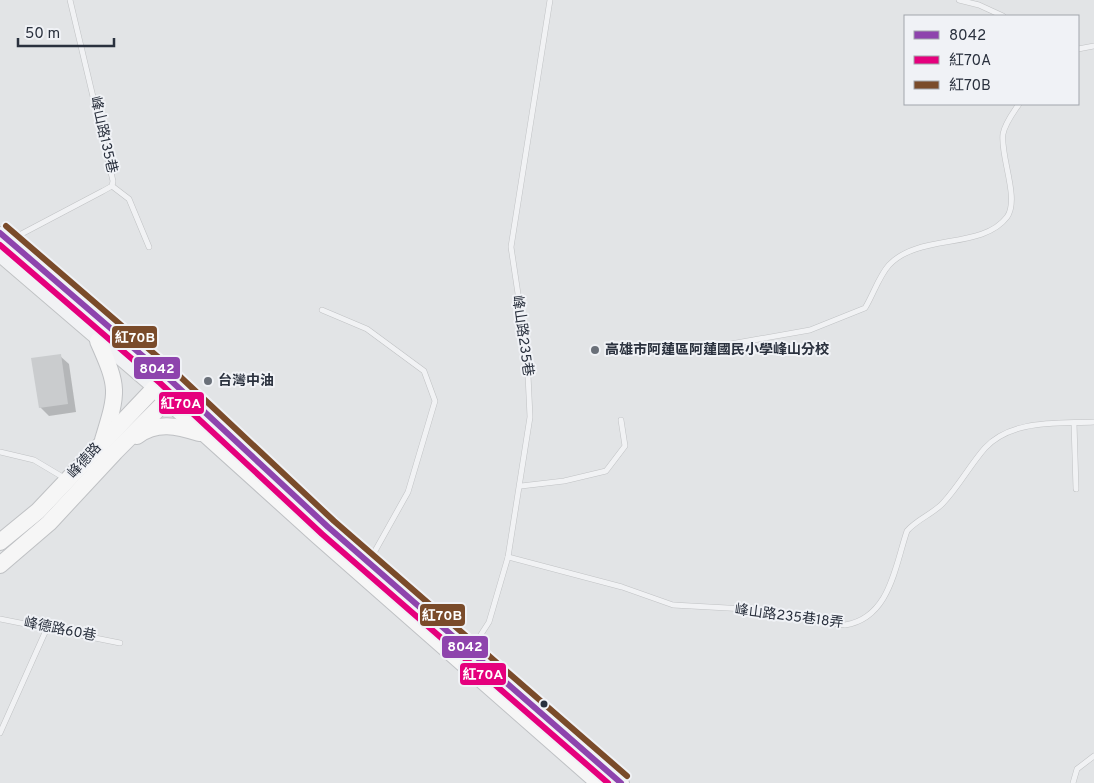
<svg xmlns="http://www.w3.org/2000/svg" width="1094" height="783" font-family="Overpass,'Noto Sans TC',sans-serif">
<style>
.shadow{fill:#0003}
.building{fill:#caccce}
.lines{fill:none;stroke-linecap:round;stroke-linejoin:round}
.service-casing{stroke:#c0c2c4;stroke-width:6}
.tertiary-casing{stroke:#c0c2c4;stroke-width:14}
.primary-casing{stroke:#bfc1c4;stroke-width:18}
.service{stroke:#f1f2f4;stroke-width:5}
.tertiary{stroke:#f1f2f4;stroke-width:12}
.primary{stroke:#f6f6f6;stroke-width:16}
.bus-1-casing{stroke:#f0f2f6;stroke-width:10}
.bus-2-casing{stroke:#f0f2f6;stroke-width:10}
.bus-3-casing{stroke:#f0f2f6;stroke-width:10}
.bus-1{stroke:#8e44ad;stroke-width:6}
.bus-2{stroke:#e5007d;stroke-width:6}
.bus-3{stroke:#7a4b2a;stroke-width:6}
.poi-dot{fill:#6a7079;stroke:#f0f2f6;stroke-width:2}
.bus-dot{fill:#2a313e;stroke:#f0f2f6;stroke-width:2}
.labels{text-anchor:middle;dominant-baseline:central;stroke-width:4;stroke-linejoin:round;paint-order:stroke}
.street-label{font-size:14px;fill:#2a313e;stroke:#f0f2f6}
.poi-label{font-size:14px;font-weight:bold;fill:#2a313e;stroke:#f0f2f6;text-anchor:start}
.line-badge{stroke:#f0f2f6;stroke-width:2}
.badge-label{font-size:14px;text-anchor:middle;font-weight:bold;fill:#fff}
</style>
<rect width="100%" height="100%" fill="#e2e4e6"/>
<polygon class="shadow" points="60,356 69,364 76,412 49,416 40,407"/>
<polygon class="building" points="61,354 68,404 39,408 31,358"/>
<g class="lines">
<g class="service-casing">
<g id="service">
<polyline points="959,0 979,5 1003,16"/>
<polyline points="1078,49 1094,46"/>
<polyline points="112,186 129,199 149,247"/>
<polyline points="10,240 103,191 112,186 113,181 70,0"/>
<polyline points="322,310 367,329 424,371 435,401 408,492 370,560"/>
<path d="M 725,345 L 810,330 L 865,308 C 873,295 879,276 889,265 C 919,233 982,250 1007,217 C 1020,199 1000,156 1003,134 C 1005,123 1013,113 1019,104"/>
<polyline points="1074,423 1076,489"/>
<polyline points="0,452 34,460 66,479"/>
<polyline points="521,486 564,481 606,471 625,446 621,420"/>
<path d="M 508,557 L 622,587 L 673,605 L 746,609 L 845,625 C 890,618 895,566 907,531 C 917,519 933,514 943,503 C 959,486 970,465 985,448 C 1012,419 1058,424 1094,422"/>
<polyline points="0,619 120,643"/>
<polyline points="471,650 489,622 508,557 530,417 527,354 511,247 550,0"/>
<polyline points="0,733 47,628"/>
<polyline points="1073,783 1077,769 1094,756"/>
</g>
</g>
<g class="tertiary-casing">
<g id="tertiary">
<polyline points="0,233 166,376"/>
<polyline points="0,256 155,389"/>
</g>
</g>
<g class="primary-casing">
<g id="primary">
<path d="M 98,341 C 119,388 118,391 103,440"/>
<polyline points="155,389 318,536 599,783"/>
<path d="M 137,436 C 156,421 178,426 199,433"/>
<polyline points="0,542 38,511 166,376 328,527 621,783"/>
<polyline points="0,565 49,523 115,452 174,393"/>
</g>
</g>
<use href="#service" class="service"/>
<use href="#tertiary" class="tertiary"/>
<use href="#primary" class="primary"/>
<g class="bus-1-casing">
<polyline id="bus-1" points="0,233 166,376 328,527 621,783"/>
</g>
<g class="bus-2-casing">
<polyline id="bus-2" points="0,245 160,383 322,534 608,783"/>
</g>
<g class="bus-3-casing">
<polyline id="bus-3" points="6,226 172,369 334,521 627,776"/>
</g>
<use href="#bus-1" class="bus-1"/>
<use href="#bus-2" class="bus-2"/>
<use href="#bus-3" class="bus-3"/>
</g>
<g class="poi-dot">
<circle cx="595" cy="350" r="5"/>
<circle cx="208" cy="381" r="5"/>
</g>
<circle class="bus-dot" cx="544" cy="704" r="4.5"/>
<g class="labels">
<g class="street-label">
<text transform="translate(103 135) rotate(77)">峰山路135巷</text>
<text transform="translate(522 336) rotate(82)">峰山路235巷</text>
<text transform="translate(85 461) rotate(-48)">峰德路</text>
<text transform="translate(789 617) rotate(7)">峰山路235巷18弄</text>
<text transform="translate(60 630) rotate(11)">峰德路60巷</text>
</g>
<g class="poi-label">
<text x="605" y="350">高雄市阿蓮區阿蓮國民小學峰山分校</text>
<text x="218" y="381">台灣中油</text>
</g>
</g>
<g class="line-badge">
<rect x="111" y="325" width="47" height="24" rx="5" fill="#7a4b2a"/>
<rect x="133" y="356" width="48" height="24" rx="5" fill="#8e44ad"/>
<rect x="158" y="391" width="47" height="24" rx="5" fill="#e5007d"/>
<rect x="419" y="603" width="47" height="24" rx="5" fill="#7a4b2a"/>
<rect x="441" y="635" width="48" height="24" rx="5" fill="#8e44ad"/>
<rect x="459" y="662" width="48" height="24" rx="5" fill="#e5007d"/>
</g>
<g class="badge-label">
<text x="135" y="342">紅70B</text>
<text x="157" y="373">8042</text>
<text x="181" y="408">紅70A</text>
<text x="442" y="620">紅70B</text>
<text x="465" y="651">8042</text>
<text x="483" y="679">紅70A</text>
</g>
<rect x="904" y="15" width="175" height="90" fill="#f0f2f6" stroke="#a1a5ac"/>
<rect x="914" y="31" width="25" height="8" fill="#8e44ad" stroke="#a1a5ac"/>
<text x="949" y="40" font-size="15" fill="#2a313e">8042</text>
<rect x="914" y="56" width="25" height="8" fill="#e5007d" stroke="#a1a5ac"/>
<text x="949" y="65" font-size="15" fill="#2a313e">紅70A</text>
<rect x="914" y="81" width="25" height="8" fill="#7a4b2a" stroke="#a1a5ac"/>
<text x="949" y="90" font-size="15" fill="#2a313e">紅70B</text>
<path d="M18 38v8h96v-8" fill="none" stroke="#2a313e" stroke-width="2.5"/>
<text x="25" y="38" font-size="15" fill="#2a313e" stroke="#f0f2f6" stroke-width="4" paint-order="stroke">50 m</text>
</svg>
